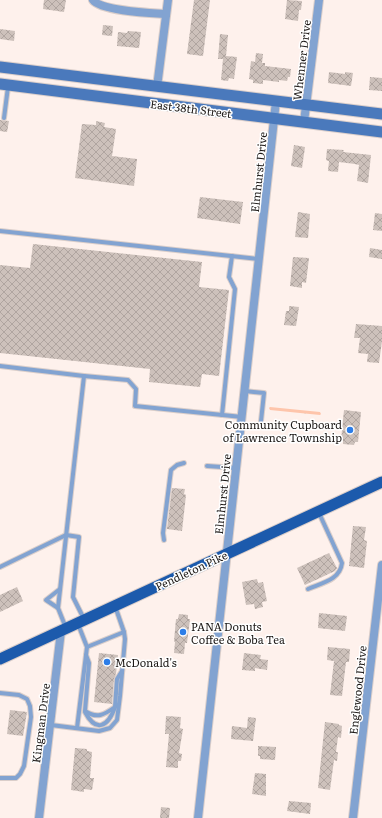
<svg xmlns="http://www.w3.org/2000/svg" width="382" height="818" font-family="Literata,serif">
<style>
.grass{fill:url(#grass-tufts)}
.building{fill:url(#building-cross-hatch)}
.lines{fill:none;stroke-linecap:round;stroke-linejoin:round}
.service-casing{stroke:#daceca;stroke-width:6}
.minor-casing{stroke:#daceca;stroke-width:10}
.secondary-casing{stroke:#daceca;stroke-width:13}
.primary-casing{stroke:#daceca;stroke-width:13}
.service{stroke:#82a3d1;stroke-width:4}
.minor{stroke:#82a3d1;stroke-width:8}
.secondary{stroke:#4a79bc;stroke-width:11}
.primary{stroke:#1c5aac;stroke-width:11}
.poi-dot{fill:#2c7de8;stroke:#fff;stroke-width:1.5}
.labels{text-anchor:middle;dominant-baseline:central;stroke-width:3;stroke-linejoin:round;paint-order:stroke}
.street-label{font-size:11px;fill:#1d1917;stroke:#fff}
.poi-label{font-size:11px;fill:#1d1917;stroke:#fff;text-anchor:start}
</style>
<defs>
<pattern id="grass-tufts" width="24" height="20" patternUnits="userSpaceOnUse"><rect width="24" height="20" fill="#fec5ab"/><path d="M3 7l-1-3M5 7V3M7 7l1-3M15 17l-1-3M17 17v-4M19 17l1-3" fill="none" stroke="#d9a992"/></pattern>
<pattern id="building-cross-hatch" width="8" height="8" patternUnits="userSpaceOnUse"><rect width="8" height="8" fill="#cdc1bb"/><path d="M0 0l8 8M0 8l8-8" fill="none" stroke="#b0a5a0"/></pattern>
</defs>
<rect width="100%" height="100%" fill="#fef1ec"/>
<polygon class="grass" points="270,407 320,412 321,414 320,415 270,410 269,408"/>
<g class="building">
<polygon points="44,0 66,0 64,12 43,9"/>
<polygon points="194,0 210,0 203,56 187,54"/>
<polygon points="287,0 302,1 301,10 299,10 298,21 285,19"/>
<polygon points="103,25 113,26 112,36 102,35"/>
<polygon points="0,29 15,31 14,41 0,39"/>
<polygon points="128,31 141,32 139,48 117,46 118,32 127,33"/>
<polygon points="220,34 228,35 226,56 237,57 234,79 229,78 228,81 221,80 223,59 218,59"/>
<polygon points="256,53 263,54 262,63 265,63 265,66 291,69 290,77 288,77 287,81 279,80 279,82 263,80 263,84 253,83 253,80 249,79 251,61 255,62"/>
<polygon points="329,72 345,74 345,72 353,73 351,86 328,83"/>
<polygon points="370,77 382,78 382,91 369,90"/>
<polygon points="0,120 9,121 7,132 0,131"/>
<polygon points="96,121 105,123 104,127 116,129 112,156 137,159 134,186 75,178 82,124 96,125"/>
<polygon points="294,145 305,147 302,168 291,166"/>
<polygon points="327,149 344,150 343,152 371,155 368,183 357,181 359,165 355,164 339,162 338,172 328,171 329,161 326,160"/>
<polygon points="200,197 243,202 240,224 197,218"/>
<polygon points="298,212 310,214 308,238 295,237"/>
<polygon points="375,213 382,214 382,231 373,230"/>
<polygon points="33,244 202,262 199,287 229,290 219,376 202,374 200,387 149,382 150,369 0,353 0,265 30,268"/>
<polygon points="370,248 382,250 382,259 369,257"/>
<polygon points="293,257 309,258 306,283 302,282 302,288 290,286"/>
<polygon points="289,306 299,307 296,326 284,325 286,311 289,311"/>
<polygon points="356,324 382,326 382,341 379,363 367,362 368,354 358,353 360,338 354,338"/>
<polygon points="344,410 361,412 358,442 355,442 354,445 343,444 343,440 341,440"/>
<polygon points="172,488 185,489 184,494 186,495 182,531 167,529"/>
<polygon points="353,526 366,527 364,540 367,541 364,568 349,566"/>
<polygon points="329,553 337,568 335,571 305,585 297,568"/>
<polygon points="257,579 258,583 263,582 267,601 262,602 263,607 255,609 254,604 246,605 242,582"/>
<polygon points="17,587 23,601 0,612 0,595"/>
<polygon points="319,613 347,616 345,631 318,628"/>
<polygon points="179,614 188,615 188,619 190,619 187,643 185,643 184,654 174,653 175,642 174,641 176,619 178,619"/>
<polygon points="328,647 350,649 349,662 346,662 342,696 330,695 334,661 327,660"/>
<polygon points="99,653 118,655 116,674 114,679 112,704 94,702"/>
<polygon points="244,653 261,655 260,659 268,660 267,670 255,668 255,671 242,670"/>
<polygon points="10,710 27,712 23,736 7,734"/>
<polygon points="166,716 181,717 180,728 183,729 179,753 182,754 181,761 178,761 178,768 166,767 169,734 165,734"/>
<polygon points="248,717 256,718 253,741 231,739 232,726 247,728"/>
<polygon points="325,722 339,724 339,725 342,726 341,738 338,737 336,752 338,752 337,761 334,760 330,790 318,788"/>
<polygon points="258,746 276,747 275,760 260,759 260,756 258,756"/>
<polygon points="75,748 87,749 87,751 92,752 90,778 94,778 92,790 84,789 84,792 71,790"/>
<polygon points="255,773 266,774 266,796 252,794"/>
<polygon points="289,801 311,803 310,814 287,811"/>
<polygon points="161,807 170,808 169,818 160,818"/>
</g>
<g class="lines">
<g class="service-casing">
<g id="service">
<polyline points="4,118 8,87"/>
<polyline points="0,231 259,259"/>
<polyline points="0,366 84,376"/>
<polyline points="245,391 264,393 261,421"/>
<polyline points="222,415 235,289 229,277 232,256"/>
<polyline points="207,466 236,468"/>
<polyline points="164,540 163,533 171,470 177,465 184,463"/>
<polyline points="0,567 66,535 79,537 73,597 84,619"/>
<path d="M 308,589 C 322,583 340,580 342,563 L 319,513"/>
<polyline points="58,608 46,600 60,589"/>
<polyline points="66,628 58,608 84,376 128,380 136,389 135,406 242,417"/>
<polyline points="87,647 124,632"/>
<path d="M 86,655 L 89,663 L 85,711 C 97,719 104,715 115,707 L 117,679 L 122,671"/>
<polyline points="0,693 19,695 27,699 30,706 31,717 24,766 20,774 16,778 0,778"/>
<path d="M 85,712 C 96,733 108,727 115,707"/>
<polyline points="51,725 99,731 110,728 117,720 120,696 125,639 124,632 115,606"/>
<polyline points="77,728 87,647 78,624"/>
</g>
</g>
<g class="minor-casing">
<g id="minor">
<path d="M 93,0 C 101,11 151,13 166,14"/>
<polyline points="157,87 168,0"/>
<polyline points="304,122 319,0"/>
<polyline points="39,818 61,631"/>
<polyline points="198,818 276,101"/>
<polyline points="353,818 382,565"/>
</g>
</g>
<g class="secondary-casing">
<g id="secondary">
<polyline points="0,67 382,114"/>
<polyline points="0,84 382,132"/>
</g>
</g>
<g class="primary-casing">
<polyline id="primary" points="0,659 382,482"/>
</g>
<use href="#service" class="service"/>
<use href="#minor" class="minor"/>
<use href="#secondary" class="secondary"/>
<use href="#primary" class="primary"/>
</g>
<g class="poi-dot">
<circle cx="350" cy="430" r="4"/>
<circle cx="183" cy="632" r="4"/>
<circle cx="107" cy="662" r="4"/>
</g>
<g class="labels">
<g class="street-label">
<text transform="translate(301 60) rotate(-83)">Whenner Drive</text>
<text transform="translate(191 108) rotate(7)">East 38th Street</text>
<text transform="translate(258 172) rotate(-84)">Elmhurst Drive</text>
<text transform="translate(222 494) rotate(-84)">Elmhurst Drive</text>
<text transform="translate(191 570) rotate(-25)">Pendleton Pike</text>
<text transform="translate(357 690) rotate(-84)">Englewood Drive</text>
<text transform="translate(40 723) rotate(-83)">Kingman Drive</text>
</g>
<g class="poi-label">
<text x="342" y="424" text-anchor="end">Community Cupboard<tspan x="342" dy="13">of Lawrence Township</tspan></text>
<text x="191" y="626">PANA Donuts<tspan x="191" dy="13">Coffee &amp; Boba Tea</tspan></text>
<text x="115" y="662">McDonald's</text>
</g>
</g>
</svg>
